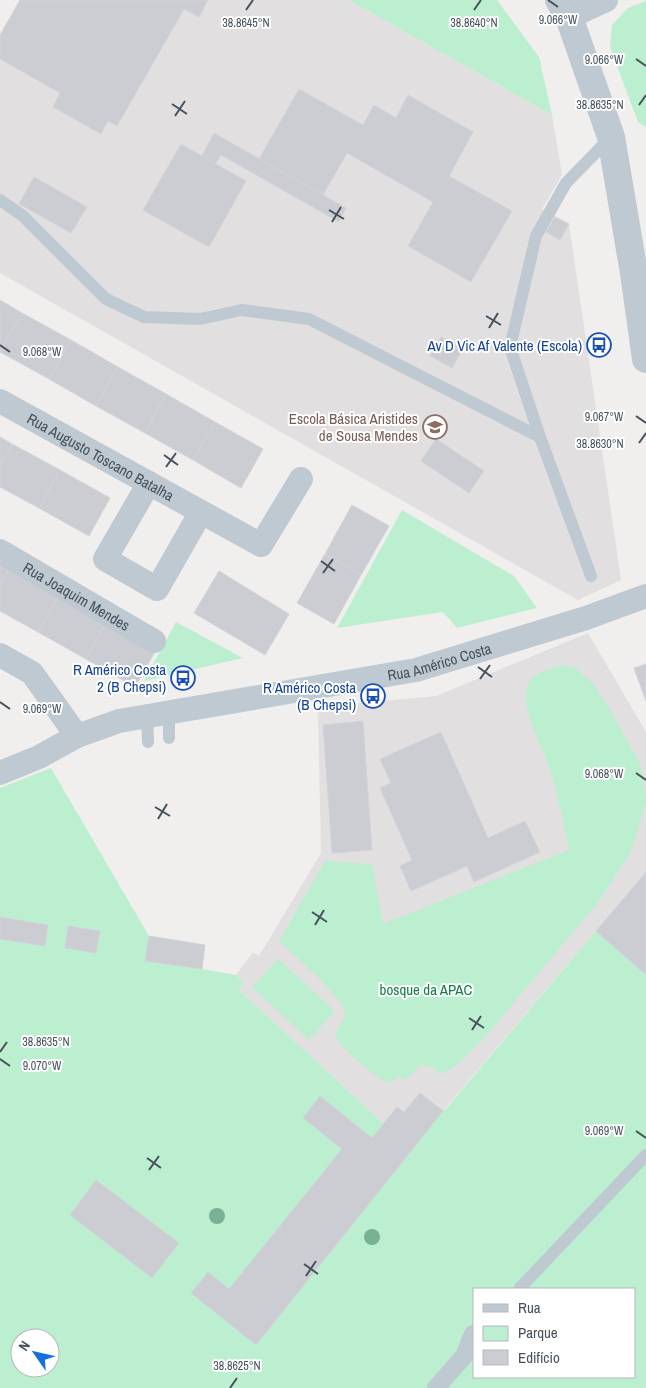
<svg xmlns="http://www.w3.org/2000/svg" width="646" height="1388" font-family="'Archivo Narrow',sans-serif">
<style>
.education{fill:#e2dfe0}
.green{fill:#bcefd0;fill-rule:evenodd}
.building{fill:#cbcdd3;stroke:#d2d4da}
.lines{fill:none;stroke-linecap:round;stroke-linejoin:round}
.service{stroke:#bec9d1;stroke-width:12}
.pedestrian{stroke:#bec9d1;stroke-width:18}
.minor{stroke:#bec9d1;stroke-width:24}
.tertiary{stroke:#bec9d1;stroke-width:28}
.tree{fill:#78b194}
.ticks{fill:none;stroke:#46515c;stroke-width:2}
.labels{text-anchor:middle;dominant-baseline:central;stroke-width:4;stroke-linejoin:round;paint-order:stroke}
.transit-label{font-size:15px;fill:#164399;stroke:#fff;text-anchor:end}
.education-label{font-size:15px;fill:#785e54;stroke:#fff;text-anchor:end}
.street-label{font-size:15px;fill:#46515c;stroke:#fff}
.park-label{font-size:15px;fill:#157f4b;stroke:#fff}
.ticks-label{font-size:12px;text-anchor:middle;fill:#46515c;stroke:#fff;stroke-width:4;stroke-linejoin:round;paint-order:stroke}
</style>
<rect width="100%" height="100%" fill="#f1eeee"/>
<g class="education">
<polygon points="20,0 348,0 552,115 562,175 542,209 569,224 621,580 578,600 0,273 0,35"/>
<polygon points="588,633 646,732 646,872 443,1111 404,1112 383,1123 239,990 244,983 236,975 253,952 259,956 321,853 318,707 436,696"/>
</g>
<g class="green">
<polygon points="348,0 497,0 539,57 552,115"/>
<polygon points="646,1 646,127 638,122 610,47 612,25 628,8"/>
<polygon points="402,510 514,576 537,608 457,628 443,612 337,628"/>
<polygon points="176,622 243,658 144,681"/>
<path d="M 560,665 L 574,667 L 592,683 L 609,708 L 641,765 L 646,802 L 631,852 L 599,901 L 485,1037 L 455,1067 L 442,1074 L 432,1067 L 421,1065 L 405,1080 L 399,1076 C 396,1078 393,1082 390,1082 C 382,1084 340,1047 337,1039 C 332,1025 355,1021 339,1001 C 322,979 299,960 279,941 L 325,861 L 372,864 L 383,924 L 569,850 C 564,824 558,796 550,771 C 544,749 518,705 528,684 C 533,673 550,669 560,665 Z"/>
<path d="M 51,768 L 149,936 L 205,945 L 202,969 L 236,975 L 244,983 L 239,990 L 383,1123 L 397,1107 L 405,1112 L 420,1093 L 444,1111 L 596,931 L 646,975 L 646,1388 L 0,1388 L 0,788 ZM 475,1289 L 635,1289 L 635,1377 L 475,1377 ZM 20,1338 L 50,1338 L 50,1368 L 20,1368 Z"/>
<polygon points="278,959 335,1011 309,1040 252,987"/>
</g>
<g class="building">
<polygon points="20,0 208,0 199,17 184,9 117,126 108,121 101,134 53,107 60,93 0,59 0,35"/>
<polygon points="299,89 363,125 374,105 396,118 408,95 473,132 449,176 512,211 471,282 408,246 433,202 347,153 323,195 259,159"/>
<polygon points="214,133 346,208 339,222 221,155 215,164 202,156"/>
<polygon points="181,144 246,181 209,247 143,210"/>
<polygon points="34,177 87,207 71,233 19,204"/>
<polygon points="555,217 569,224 560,240 546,232"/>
<polygon points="0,300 22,313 0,352"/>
<polygon points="22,313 71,340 49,379 0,352"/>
<polygon points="441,337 463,349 452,368 430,356"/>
<polygon points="71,340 118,367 96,406 49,379"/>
<polygon points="118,367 166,394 145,433 96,406"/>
<polygon points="166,394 215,422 193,460 145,433"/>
<polygon points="215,422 263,449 241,488 193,460"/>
<polygon points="0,437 12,444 0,465"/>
<polygon points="436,439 484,471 469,493 421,461"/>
<polygon points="12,444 60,470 39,508 0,487 0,465"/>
<polygon points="60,470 110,498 89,536 39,508"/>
<polygon points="352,505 389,526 361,575 325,554"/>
<polygon points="325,554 361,575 334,624 297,603"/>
<polygon points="0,562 10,568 0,586"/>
<polygon points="10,568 59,595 38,632 0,611 0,586"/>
<polygon points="219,571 289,614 265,655 194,613"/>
<polygon points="59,595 107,622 86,659 38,632"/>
<polygon points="107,622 156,650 135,687 86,659"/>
<polygon points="646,664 646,701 634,668"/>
<polygon points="363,721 372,850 332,853 323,725"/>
<polygon points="441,732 488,838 525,821 540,852 474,882 467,866 411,891 400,866 412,860 380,788 391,783 380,759"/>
<polygon points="646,872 646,975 596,931"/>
<polygon points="0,917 48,925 45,946 0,939"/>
<polygon points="68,926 100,931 96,953 65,948"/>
<polygon points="149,936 205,945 202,969 145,961"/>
<polygon points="420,1093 443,1111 256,1345 191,1293 208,1272 229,1289 342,1149 303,1118 320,1096 372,1138 397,1107 404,1112"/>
<polygon points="96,1180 179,1243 152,1278 70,1215"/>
</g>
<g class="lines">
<g class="service">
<polyline points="0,200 23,216 106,299 144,317 200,319 242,310 309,319 540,437"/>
<polyline points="591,576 540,437 510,347 536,236 566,183 611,137"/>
<polyline points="169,712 169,738"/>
<polyline points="147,716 148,742"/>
<polyline points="519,1289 646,1155"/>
</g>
<polyline class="pedestrian" points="436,1388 464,1356 473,1334"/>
<g class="minor">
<polyline points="569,17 606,0"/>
<path id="s1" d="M 0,401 L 261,545 L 301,479"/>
<polyline points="149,483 105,559 157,589 201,512"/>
<path id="s2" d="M 0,551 L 154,641"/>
<polyline points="0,655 32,673 77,736"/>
<path id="s3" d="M 0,773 L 39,757 L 77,736 L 119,721 L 416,670 L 586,618 L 646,596"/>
</g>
<polyline class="tertiary" points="559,0 569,17 611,137 634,273 646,359"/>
</g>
<g class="tree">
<circle cx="217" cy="1216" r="8"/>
<circle cx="372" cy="1237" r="8"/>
</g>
<path class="ticks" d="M 548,0 L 558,7M 246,10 L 253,0M 474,10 L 481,0M 636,59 L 646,66M 172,104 L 187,114M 639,105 L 646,95M 175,116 L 185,101M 329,210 L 344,219M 332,222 L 341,207M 486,316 L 501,325M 489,328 L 498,313M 0,345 L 10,352M 636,416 L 646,423M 639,443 L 646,433M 164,455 L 178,465M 166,467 L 176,453M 321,561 L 335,571M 323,573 L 333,559M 478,667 L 492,677M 480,679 L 490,665M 0,702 L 10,709M 636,773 L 646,780M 155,807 L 170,816M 158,819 L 167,804M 312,912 L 327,922M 315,925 L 324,910M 469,1018 L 484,1028M 472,1030 L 481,1016M 0,1052 L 7,1042M 0,1059 L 10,1066M 636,1131 L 646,1138M 147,1158 L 161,1168M 149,1170 L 159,1156M 304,1264 L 318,1274M 306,1276 L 316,1261M 230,1388 L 237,1378"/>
<defs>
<g id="bus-ring" transform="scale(1.25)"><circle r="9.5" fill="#fff" stroke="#1a4fb4" stroke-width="1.5"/><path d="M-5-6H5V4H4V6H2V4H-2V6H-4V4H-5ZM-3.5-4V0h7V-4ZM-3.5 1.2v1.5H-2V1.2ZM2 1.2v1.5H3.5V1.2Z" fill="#1a4fb4"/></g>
<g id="school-ring" transform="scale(1.25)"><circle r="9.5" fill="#fff" stroke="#8d6e63" stroke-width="1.5"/><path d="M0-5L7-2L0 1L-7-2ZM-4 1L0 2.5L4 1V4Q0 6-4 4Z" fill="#8d6e63"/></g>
</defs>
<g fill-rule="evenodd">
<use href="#bus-ring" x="599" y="345"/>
<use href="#school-ring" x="435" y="427"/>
<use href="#bus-ring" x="183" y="678"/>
<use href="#bus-ring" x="373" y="696"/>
</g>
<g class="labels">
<g class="transit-label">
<text x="582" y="345">Av D Vic Af Valente (Escola)</text>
<text x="166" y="669">R Américo Costa<tspan x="166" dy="17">2 (B Chepsi)</tspan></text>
<text x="356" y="687">R Américo Costa<tspan x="356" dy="17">(B Chepsi)</tspan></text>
</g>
<g class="education-label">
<text x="418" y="418">Escola Básica Aristides<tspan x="418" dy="17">de Sousa Mendes</tspan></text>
</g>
<g class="street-label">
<text stroke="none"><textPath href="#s1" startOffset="115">Rua Augusto Toscano Batalha</textPath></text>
<text stroke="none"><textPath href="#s2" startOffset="89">Rua Joaquim Mendes</textPath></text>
<text stroke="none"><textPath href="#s3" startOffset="456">Rua Américo Costa</textPath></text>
</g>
<g class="park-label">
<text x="426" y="989">bosque da APAC</text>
</g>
</g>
<g class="ticks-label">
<text x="558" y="24">9.066°W</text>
<text x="246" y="27">38.8645°N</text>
<text x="474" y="27">38.8640°N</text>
<text x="604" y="64">9.066°W</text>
<text x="600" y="109">38.8635°N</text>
<text x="42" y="356">9.068°W</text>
<text x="604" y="421">9.067°W</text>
<text x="600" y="448">38.8630°N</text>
<text x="42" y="713">9.069°W</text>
<text x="604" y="778">9.068°W</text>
<text x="46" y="1046">38.8635°N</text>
<text x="42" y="1070">9.070°W</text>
<text x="604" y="1135">9.069°W</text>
<text x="237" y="1370">38.8625°N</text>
</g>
<rect x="473" y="1288" width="162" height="90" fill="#ffffff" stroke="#b5b9be"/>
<rect x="483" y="1304" width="25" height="8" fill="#bec9d1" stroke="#b5b9be"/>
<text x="518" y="1313" font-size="15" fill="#46515c">Rua</text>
<rect x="483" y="1326" width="25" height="15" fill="#bcefd0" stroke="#b5b9be"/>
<text x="518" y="1338" font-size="15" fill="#46515c">Parque</text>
<rect x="483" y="1350" width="25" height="15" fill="#cbcdd3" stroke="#b5b9be"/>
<text x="518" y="1363" font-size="15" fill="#46515c">Edifício</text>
<g transform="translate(35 1353) rotate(304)"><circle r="24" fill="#ffffff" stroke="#b5b9be"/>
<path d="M0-4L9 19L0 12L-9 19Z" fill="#166ee3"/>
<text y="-8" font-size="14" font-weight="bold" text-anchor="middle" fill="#46515c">N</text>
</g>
</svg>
